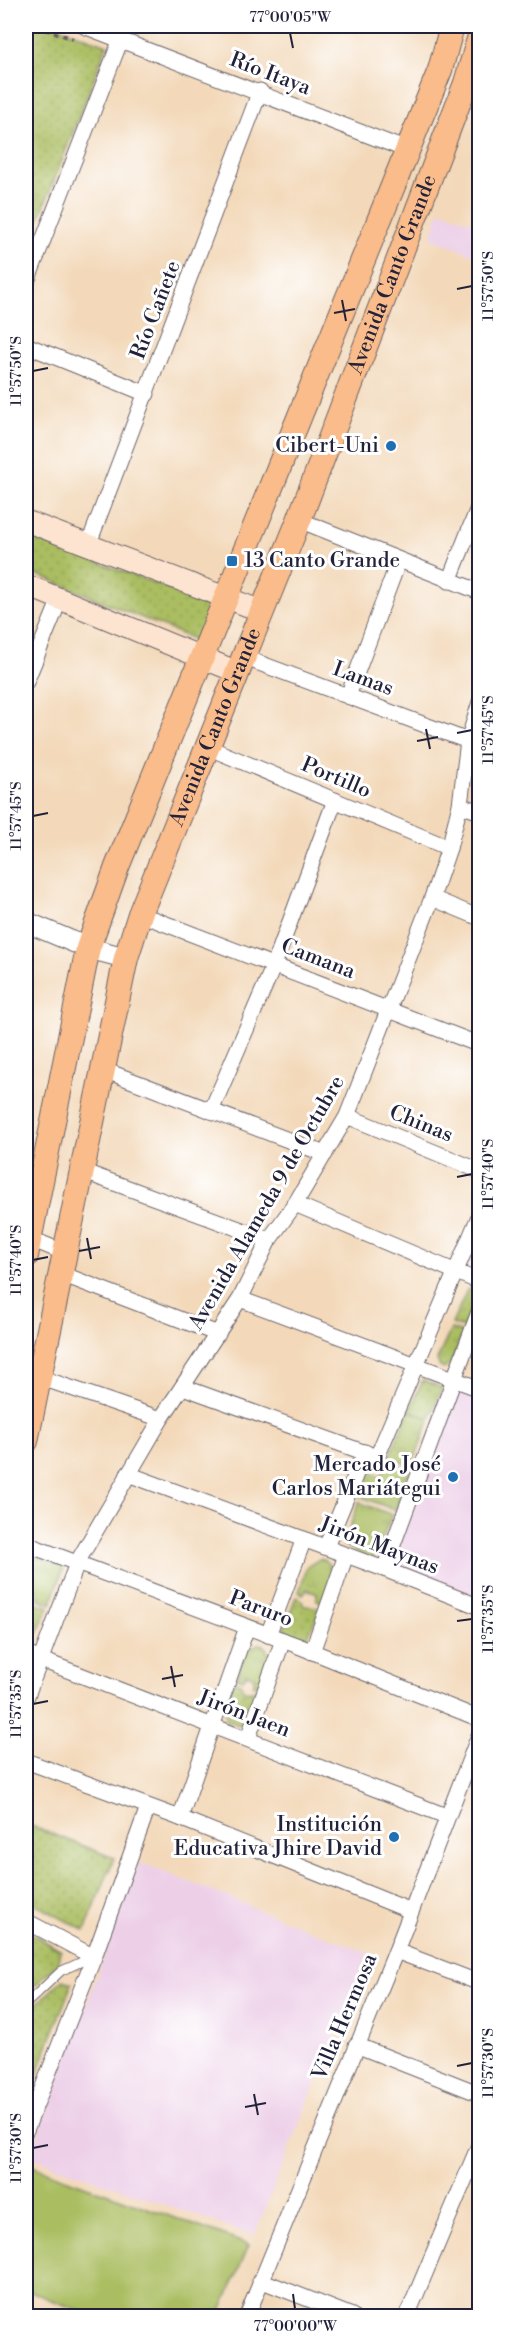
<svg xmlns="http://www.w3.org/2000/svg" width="505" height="2342" font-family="'Libre Bodoni',serif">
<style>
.built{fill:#edd0e8}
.grass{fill:url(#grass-tufts);stroke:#66704e;stroke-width:1.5}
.park{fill:url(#park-dots);stroke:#66704e;stroke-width:1.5}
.pitch{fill:#aabd61;stroke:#66704e;stroke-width:1.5}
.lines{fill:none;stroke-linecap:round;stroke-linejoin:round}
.service-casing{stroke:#6b6267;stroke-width:10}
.minor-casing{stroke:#6b6267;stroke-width:17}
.tertiary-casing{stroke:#6b6267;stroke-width:22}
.secondary-casing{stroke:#6b6267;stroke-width:23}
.primary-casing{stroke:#6b6267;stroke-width:26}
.path{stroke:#6b6267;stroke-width:4;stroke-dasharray:4.5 4.5;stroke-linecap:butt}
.service{stroke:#fff;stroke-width:8}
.minor{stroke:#fff;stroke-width:15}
.tertiary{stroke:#fff;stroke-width:20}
.secondary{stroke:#fde4d0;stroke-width:21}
.primary{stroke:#f9bc8a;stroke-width:24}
.ticks{fill:none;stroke:#22223b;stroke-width:2}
.poi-dot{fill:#1f6fb2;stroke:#fff;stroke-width:2}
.labels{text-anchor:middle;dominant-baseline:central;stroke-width:6;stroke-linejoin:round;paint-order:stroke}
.street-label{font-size:21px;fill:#22223b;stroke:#fff}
.poi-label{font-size:21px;fill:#22223b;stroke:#fff;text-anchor:end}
.neatline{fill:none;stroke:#22223b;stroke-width:2}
.ticks-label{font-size:15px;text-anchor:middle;fill:#22223b}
</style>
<defs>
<pattern id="grass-tufts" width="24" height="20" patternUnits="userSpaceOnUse" patternTransform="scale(1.5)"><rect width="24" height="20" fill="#aabd61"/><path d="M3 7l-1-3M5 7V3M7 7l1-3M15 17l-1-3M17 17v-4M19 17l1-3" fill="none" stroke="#92a255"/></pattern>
<pattern id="park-dots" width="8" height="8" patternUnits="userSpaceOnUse" patternTransform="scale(1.5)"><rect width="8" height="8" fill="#aabd61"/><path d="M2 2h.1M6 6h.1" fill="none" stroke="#92a255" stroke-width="1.8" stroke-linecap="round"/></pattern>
</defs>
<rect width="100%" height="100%" fill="#fff"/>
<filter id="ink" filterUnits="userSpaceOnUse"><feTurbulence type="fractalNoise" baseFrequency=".0167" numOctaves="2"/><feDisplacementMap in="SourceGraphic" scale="12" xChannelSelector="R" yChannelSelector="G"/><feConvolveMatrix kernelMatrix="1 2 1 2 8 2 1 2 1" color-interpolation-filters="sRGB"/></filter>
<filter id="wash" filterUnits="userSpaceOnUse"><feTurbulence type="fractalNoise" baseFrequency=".008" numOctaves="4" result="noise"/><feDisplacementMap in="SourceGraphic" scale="24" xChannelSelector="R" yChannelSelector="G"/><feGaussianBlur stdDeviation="1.35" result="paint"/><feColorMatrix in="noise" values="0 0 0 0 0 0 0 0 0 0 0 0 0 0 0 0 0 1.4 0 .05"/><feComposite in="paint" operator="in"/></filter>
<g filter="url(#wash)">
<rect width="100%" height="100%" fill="#f3d9ba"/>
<g class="built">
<polygon points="440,210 479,225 479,257 431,238"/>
<polygon points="461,1385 479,1393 479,1598 393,1562"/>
<polygon points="139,1862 368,1953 254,2236 30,2157"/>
</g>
<g class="grass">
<polygon points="471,1288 476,1292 478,1297 464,1328 452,1324 467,1290"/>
<polygon points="451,1329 463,1333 451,1364 444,1369 440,1367 437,1360"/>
<polygon points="409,1410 430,1419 412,1466 389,1458"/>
<polygon points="388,1462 410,1470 395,1510 359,1496 369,1471 381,1476"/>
<polygon points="359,1502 392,1515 375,1556 369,1558 343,1545"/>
<polygon points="26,1553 64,1567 51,1604 39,1599 37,1591 29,1588 26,1590"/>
<path d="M 319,1559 L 325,1560 C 339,1573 328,1588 321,1602 L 317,1600 L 317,1594 L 307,1589 L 303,1594 L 299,1592 L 307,1567 Z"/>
<polygon points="36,1603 49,1607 32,1645 26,1642 26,1605 31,1607"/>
<polygon points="258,1644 264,1645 270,1656 260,1687 254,1685 254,1677 247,1674 243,1679 237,1677 247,1650"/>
</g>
<g class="park">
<polygon points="26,26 55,26 107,45 26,253"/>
<polygon points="26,536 217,606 203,643 26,570"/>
<polygon points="423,1380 442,1388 430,1419 409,1410"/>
<polygon points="296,1597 301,1599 304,1606 321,1607 308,1636 298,1641 286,1634 284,1628"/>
<polygon points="234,1681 241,1684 244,1691 259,1691 248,1720 239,1725 227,1721 224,1709"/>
<polygon points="26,1824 114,1858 85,1931 26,1899"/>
<polygon points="26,1930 61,1951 59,1962 26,1994"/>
<polygon points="62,1980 72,1983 26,2103 26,2014"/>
</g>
<polygon class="pitch" points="29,2165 249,2245 219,2316 93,2316 26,2290 26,2175"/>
</g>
<g filter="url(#ink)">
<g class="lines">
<g class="service-casing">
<polyline id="service" points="26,2004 61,1971 92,1957"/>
</g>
<g class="minor-casing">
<g id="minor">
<polyline points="84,26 407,150"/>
<polyline points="26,284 121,39"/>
<polyline points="26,345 147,394"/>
<polyline points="299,520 480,592"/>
<polyline points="89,543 260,91"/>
<polyline points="449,581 480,503"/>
<polyline points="243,657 468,741"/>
<polyline points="26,682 60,599"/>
<polyline points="348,696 399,560"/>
<polyline points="207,747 449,848"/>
<polyline points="460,805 480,812"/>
<polyline points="432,898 480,918"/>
<polyline points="140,914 480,1045"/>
<polyline points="104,1070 325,1154"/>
<polyline points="211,1111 274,965 335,800"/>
<polyline points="347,1116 480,1171"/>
<polyline points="82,1171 269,1240"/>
<polyline points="295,1204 480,1282"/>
<polyline points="26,1237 63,1252"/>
<polyline points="59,1273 218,1334"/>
<polyline points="240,1299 480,1389"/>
<polyline points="39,1377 161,1419"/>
<polyline points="183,1387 377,1457 480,1214"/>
<polyline points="128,1474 384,1569 480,1607"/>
<polyline points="26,1544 296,1645 480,1719"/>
<polyline points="326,1547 365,1452"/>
<polyline points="384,1569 480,1309"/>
<polyline points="268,1635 304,1539"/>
<polyline points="312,1652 346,1555"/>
<polyline points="26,1654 446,1816"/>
<polyline points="26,1698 78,1561 161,1419 240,1299 269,1240 295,1204 347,1116 432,898 449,848 460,805 468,741 480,702"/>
<polyline points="248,1738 283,1640"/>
<polyline points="26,1761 180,1818 411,1911"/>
<polyline points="180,1818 247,1627"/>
<polyline points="26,1921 94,1957"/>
<polyline points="396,1951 480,1983"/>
<polyline points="356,2045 480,2094"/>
<polyline points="26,2130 94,1957 148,1807"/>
<polyline points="260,2280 352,2316"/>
<polyline points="247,2316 396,1951 480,1733"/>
<polyline points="407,2316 480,2143"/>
</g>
</g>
<g class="tertiary-casing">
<polyline id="tertiary" points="26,922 88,948 126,958"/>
</g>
<g class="secondary-casing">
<g id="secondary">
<polyline points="26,521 261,611"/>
<polyline points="26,585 237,672"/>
</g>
</g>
<g class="primary-casing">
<g id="primary">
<polyline points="26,1256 88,948 117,867 440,70 452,26"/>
<path id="s1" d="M 26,1441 L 126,958 L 140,914 L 299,520 L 466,83 L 480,36"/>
</g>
</g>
<polyline class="path" points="37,26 73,39"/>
<use href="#service" class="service"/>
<use href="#minor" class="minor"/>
<use href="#tertiary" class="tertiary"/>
<use href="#secondary" class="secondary"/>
<use href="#primary" class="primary"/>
</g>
</g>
<path class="ticks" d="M 290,33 L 293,48M 457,289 L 472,286M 342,300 L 346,321M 334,313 L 355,309M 33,371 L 48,368M 426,729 L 430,749M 457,733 L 472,730M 417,741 L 438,737M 33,816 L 48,813M 457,1177 L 472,1174M 87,1238 L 91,1259M 79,1251 L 100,1247M 33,1260 L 48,1257M 457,1621 L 472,1619M 171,1666 L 175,1687M 162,1679 L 183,1675M 33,1704 L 48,1701M 457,2066 L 472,2063M 254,2094 L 258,2115M 245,2107 L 266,2103M 33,2148 L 48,2145M 293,2294 L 295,2309"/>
<g class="poi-dot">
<circle cx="391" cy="446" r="6"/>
<rect x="226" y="555" width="12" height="12" rx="3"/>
<circle cx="453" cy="1477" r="6"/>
<circle cx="394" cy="1837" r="6"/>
</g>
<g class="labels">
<g class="street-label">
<text transform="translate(270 74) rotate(21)">Río Itaya</text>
<text stroke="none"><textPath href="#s1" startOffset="1227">Avenida Canto Grande</textPath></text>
<text transform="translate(156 310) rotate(-69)">Río Cañete</text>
<text transform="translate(363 679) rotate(20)">Lamas</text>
<text stroke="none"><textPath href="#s1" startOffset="741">Avenida Canto Grande</textPath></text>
<text transform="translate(336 778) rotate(23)">Portillo</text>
<text transform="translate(318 959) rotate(21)">Camana</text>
<text transform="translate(421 1124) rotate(22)">Chinas</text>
<text transform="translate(267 1203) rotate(-60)">Avenida Alameda 9 de Octubre</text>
<text transform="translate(379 1546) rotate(21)">Jirón Maynas</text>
<text transform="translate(261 1609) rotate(21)">Paruro</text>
<text transform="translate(244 1714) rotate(21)">Jirón Jaen</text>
<text transform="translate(345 2017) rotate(-67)">Villa Hermosa</text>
</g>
<g class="poi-label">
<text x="379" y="446">Cibert-Uni</text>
<text x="244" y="561" text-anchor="start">13 Canto Grande</text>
<text x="441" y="1465">Mercado José<tspan x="441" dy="24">Carlos Mariátegui</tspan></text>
<text x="382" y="1825">Institución<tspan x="382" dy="24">Educativa Jhire David</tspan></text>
</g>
</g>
<rect width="505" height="2342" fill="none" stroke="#fff" stroke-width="66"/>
<rect x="33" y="33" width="439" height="2276" class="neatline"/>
<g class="ticks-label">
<text x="290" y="22">77°00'05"W</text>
<text transform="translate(488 286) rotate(-90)" y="5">11°57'50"S</text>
<text transform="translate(16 371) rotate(-90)" y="5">11°57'50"S</text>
<text transform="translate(488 730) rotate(-90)" y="5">11°57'45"S</text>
<text transform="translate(16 816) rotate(-90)" y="5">11°57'45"S</text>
<text transform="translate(488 1174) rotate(-90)" y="5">11°57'40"S</text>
<text transform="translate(16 1260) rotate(-90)" y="5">11°57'40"S</text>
<text transform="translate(488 1619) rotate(-90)" y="5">11°57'35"S</text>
<text transform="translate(16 1704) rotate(-90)" y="5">11°57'35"S</text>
<text transform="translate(488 2063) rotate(-90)" y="5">11°57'30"S</text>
<text transform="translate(16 2148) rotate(-90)" y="5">11°57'30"S</text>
<text x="295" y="2331">77°00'00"W</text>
</g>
</svg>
